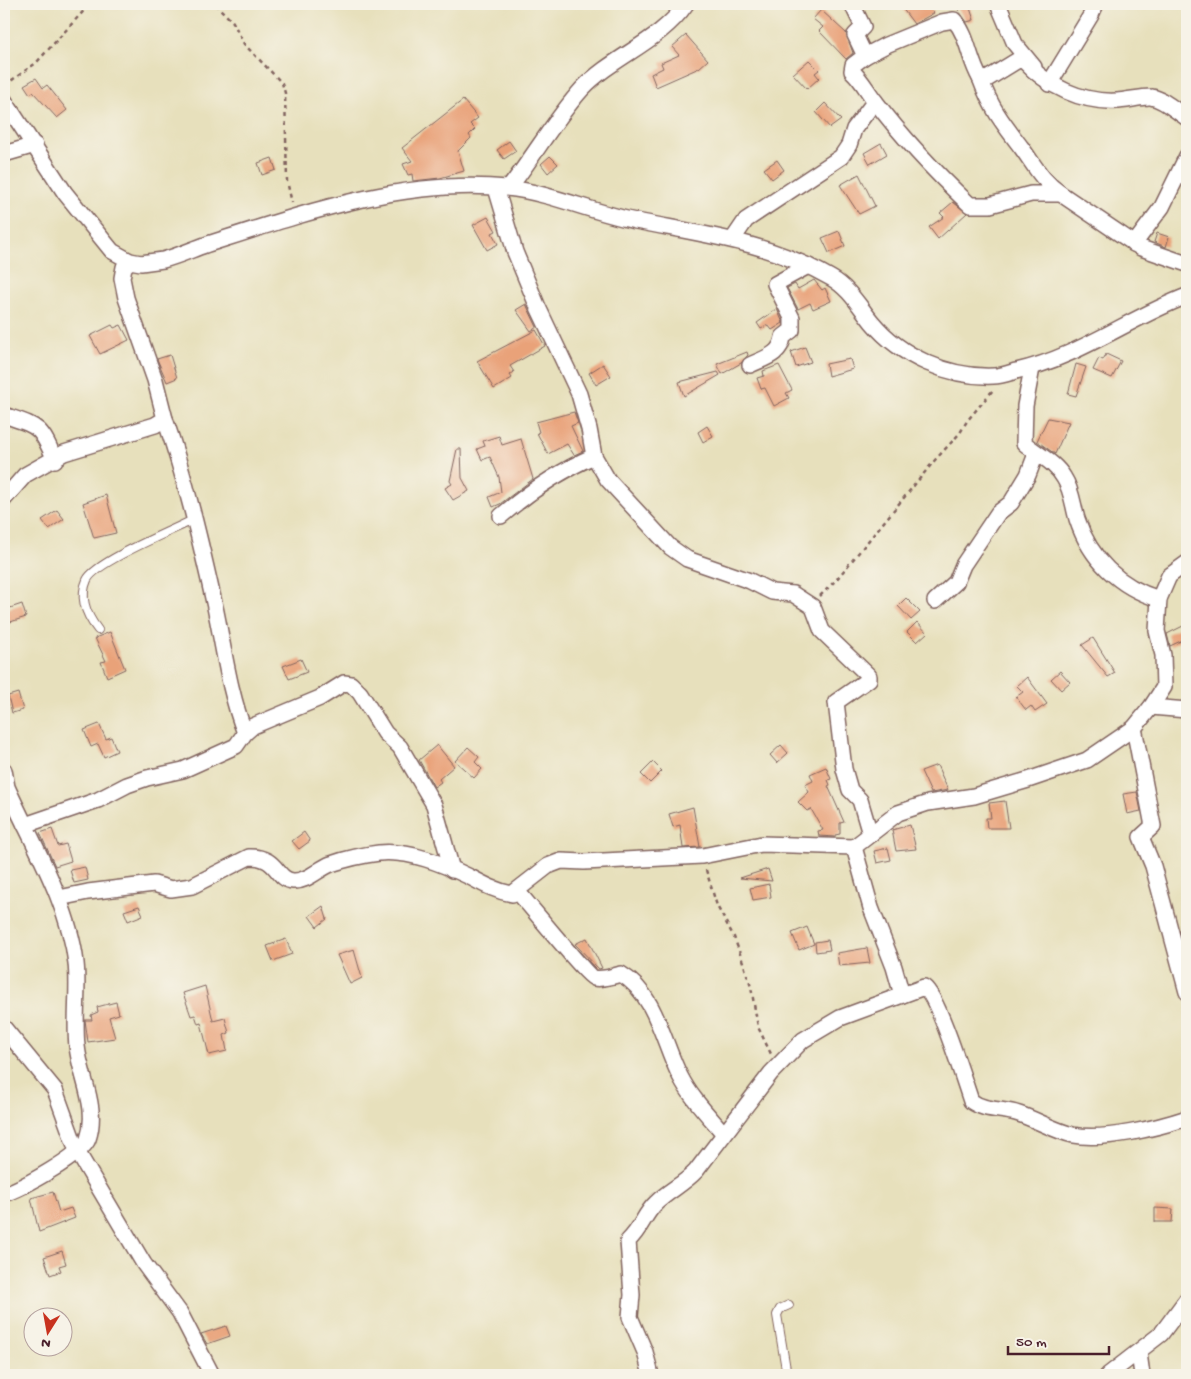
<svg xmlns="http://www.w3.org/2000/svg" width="1191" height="1379" font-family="'Gochi Hand',sans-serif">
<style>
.building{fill:#e9a279}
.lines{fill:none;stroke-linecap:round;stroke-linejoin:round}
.lane-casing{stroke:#81635e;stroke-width:10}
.street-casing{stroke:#81635e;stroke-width:18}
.path{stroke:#81635e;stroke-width:2.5;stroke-dasharray:4 4;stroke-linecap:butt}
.lane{stroke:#fff;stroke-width:8}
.street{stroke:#fff;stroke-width:15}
</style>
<rect width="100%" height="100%" fill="#f7f3e8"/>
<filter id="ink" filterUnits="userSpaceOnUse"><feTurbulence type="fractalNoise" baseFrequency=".02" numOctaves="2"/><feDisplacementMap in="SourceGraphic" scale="10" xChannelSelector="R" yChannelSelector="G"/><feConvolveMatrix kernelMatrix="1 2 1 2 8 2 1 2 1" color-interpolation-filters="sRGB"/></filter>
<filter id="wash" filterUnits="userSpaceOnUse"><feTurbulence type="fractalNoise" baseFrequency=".0096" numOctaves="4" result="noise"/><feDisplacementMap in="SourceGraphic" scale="20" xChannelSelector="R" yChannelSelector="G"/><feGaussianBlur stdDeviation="1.12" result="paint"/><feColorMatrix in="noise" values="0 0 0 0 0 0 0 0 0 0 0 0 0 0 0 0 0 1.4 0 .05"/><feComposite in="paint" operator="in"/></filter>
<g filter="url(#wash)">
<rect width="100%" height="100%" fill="#e7e0bc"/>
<g id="blocks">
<g class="building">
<polygon points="908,4 927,4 934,13 914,24 902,8"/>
<polygon points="969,5 974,20 967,22 957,8"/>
<polygon points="821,10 846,33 853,53 846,59 819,31 823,27 813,19"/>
<polygon points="686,35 708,60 699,68 656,87 651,74 663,68 661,63 679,55 672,47"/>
<polygon points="809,60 819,70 815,73 819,78 807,89 793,74"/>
<polygon points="36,78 43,88 47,85 67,110 57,118 33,92 30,94 24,85"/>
<polygon points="463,100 478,118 470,124 475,129 469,135 471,138 458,151 464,171 440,178 413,181 412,174 408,175 403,164 412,161 402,148"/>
<polygon points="825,103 841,120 830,128 816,112"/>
<polygon points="509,141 516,151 504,159 497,150"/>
<polygon points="881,143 887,154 870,164 864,153"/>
<polygon points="550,156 558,164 548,173 541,164"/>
<polygon points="272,158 276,170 262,175 258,163"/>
<polygon points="777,160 784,170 772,179 764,169"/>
<polygon points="859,174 875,206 859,214 840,185"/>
<polygon points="953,202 967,213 938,239 929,227 944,217 940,213"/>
<polygon points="488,217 496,231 492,233 498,244 487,250 473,225"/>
<polygon points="839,231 845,246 829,253 822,238"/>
<polygon points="1157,233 1169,237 1166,247 1154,242"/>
<polygon points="814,280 822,290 825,288 831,301 813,309 810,303 798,309 787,288 795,284 798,289"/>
<polygon points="526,304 537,327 531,331 516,310"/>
<polygon points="777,309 783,323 772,330 768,325 761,329 757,323"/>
<polygon points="112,325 114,328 121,325 129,340 100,354 90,336"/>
<polygon points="536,330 545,346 510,366 514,372 510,375 512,378 494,389 477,361"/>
<polygon points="805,347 811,362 796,367 791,352"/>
<polygon points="747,352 748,355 741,363 722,374 717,364"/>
<polygon points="1106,354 1121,361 1112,378 1093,370 1099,358 1103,360"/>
<polygon points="170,355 177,378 167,382 157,359"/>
<polygon points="850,359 853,369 828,376 826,364"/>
<polygon points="603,364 611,376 596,385 589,373"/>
<polygon points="1076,364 1086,367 1076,396 1068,394"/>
<polygon points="779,365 792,390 786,393 789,398 774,406 765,388 761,389 757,378 764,376 763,371"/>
<polygon points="718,372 720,375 684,396 679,382"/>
<polygon points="574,412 578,423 571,426 583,451 574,455 567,444 548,454 537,433 539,432 536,422"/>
<polygon points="1048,418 1069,422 1055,454 1037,441"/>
<polygon points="707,426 713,436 703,442 698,432"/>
<polygon points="499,436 502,445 521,439 533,479 500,504 493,507 489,497 501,492 499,477 490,457 482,460 477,449 485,446 483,441"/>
<polygon points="457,449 461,449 462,478 469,491 453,500 445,488 452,484 450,481"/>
<polygon points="106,495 116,533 94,538 83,503"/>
<polygon points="57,510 64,519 49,529 42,520"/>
<polygon points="906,598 920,612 911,620 898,606"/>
<polygon points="22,604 26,617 4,624 4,610"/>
<polygon points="917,622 927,633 917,642 907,632"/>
<polygon points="1187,624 1187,638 1170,646 1167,634"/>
<polygon points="110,632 125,669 107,677 101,662 106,661 95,638"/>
<polygon points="1093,638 1115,673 1108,677 1082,645"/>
<polygon points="301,659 307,672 289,679 283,666"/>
<polygon points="1060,671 1070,682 1061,690 1051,679"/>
<polygon points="1027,677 1047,704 1035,712 1031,706 1026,710 1016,697 1023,692 1017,686"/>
<polygon points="18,693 23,710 12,713 8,696"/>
<polygon points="99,724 106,739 111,737 117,751 104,757 98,744 91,747 84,730"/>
<polygon points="437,745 454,766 439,779 441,782 434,787 419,760"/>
<polygon points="781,745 788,753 777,763 770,755"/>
<polygon points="468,747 479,757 475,762 482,769 474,778 455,761"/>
<polygon points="653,762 662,771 650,783 641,774"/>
<polygon points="937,765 948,790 931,793 921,771"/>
<polygon points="826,767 831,779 828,780 830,785 828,786 844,822 840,823 840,834 835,835 835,837 819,836 818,831 823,830 811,809 807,811 798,802 809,792 805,785 813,781 810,774"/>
<polygon points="1137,792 1141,811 1127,814 1123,794"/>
<polygon points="1005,801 1009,828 987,828 986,818 991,818 989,803"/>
<polygon points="693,807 700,847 683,848 680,825 673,827 669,814"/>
<polygon points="910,825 916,849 896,851 892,830"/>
<polygon points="52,829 58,846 66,844 71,861 55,866 40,833"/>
<polygon points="304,832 310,841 299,849 292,841"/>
<polygon points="888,848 891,860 877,863 874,851"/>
<polygon points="85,867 88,880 74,883 70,870"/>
<polygon points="768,869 772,881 740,878"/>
<polygon points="769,884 771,897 753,900 750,888"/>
<polygon points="139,906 143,915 128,921 124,911"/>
<polygon points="323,906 327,919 317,927 309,916"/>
<polygon points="807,927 814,944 799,950 792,933"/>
<polygon points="587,938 602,968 599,969 575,944"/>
<polygon points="286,939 292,954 273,961 267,946"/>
<polygon points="828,940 830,950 816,952 815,942"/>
<polygon points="867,948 870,963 839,966 837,953"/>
<polygon points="354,950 362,978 350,984 337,955"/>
<polygon points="205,986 213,1021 225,1018 229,1033 224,1035 227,1051 209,1055 201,1023 198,1024 195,1015 191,1016 183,993"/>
<polygon points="116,1002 119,1014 109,1017 115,1038 88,1042 85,1020 92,1020 91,1015 98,1012 97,1007"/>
<polygon points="53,1192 59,1212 71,1208 75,1218 39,1232 31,1198"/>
<polygon points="1155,1208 1173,1209 1172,1222 1155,1222"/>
<polygon points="62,1251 66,1264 59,1266 61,1271 50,1275 44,1257"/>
<polygon points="226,1326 230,1336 207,1344 201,1334"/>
</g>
</g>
</g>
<g filter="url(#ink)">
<use href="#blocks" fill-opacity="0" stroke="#81635e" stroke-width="1"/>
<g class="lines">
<g class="lane-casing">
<g id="lane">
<path d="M 98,630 C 87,616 79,598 87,580 C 95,562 173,530 193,520"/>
<polyline points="787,1375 777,1315 780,1309 789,1305"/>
</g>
</g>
<g class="street-casing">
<g id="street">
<path d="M 852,4 L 863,27 L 855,35 L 865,56 L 853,65 L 852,71 C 862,80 867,91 875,101 C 903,138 936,173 970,205 L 990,205 L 1031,194 L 1061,194 L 1141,248 L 1187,264"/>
<polyline points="998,4 1015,44 1034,67"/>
<path d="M 865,56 L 886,45 L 942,22 L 954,20 C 968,35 969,60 980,78 L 987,79 L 1018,60 L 1024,61 C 1047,86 1082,103 1117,101 C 1123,101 1148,96 1151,97 C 1164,99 1176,111 1187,118"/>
<path d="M 980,78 C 991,108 1002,122 1021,147 C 1035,166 1041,180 1061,194"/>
<polyline points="1049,84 1091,15 1096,4"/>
<path d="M 4,100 L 65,193 L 112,251 L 130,261 L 141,263 L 163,260 C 178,256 191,250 205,245 C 302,214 403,178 507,188 C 552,193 596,214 641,222 C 707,235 771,243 831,278 C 849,288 859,306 872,322 C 901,357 949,378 994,376 C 1001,376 1009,373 1016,371 C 1077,358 1129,318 1187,296"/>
<polyline points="4,154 35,145"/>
<polyline points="496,188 515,252 537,305 579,394 589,429 594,456 608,480 670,547 687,559 750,581 772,592 793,594 813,607 822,631 869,676 869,679 836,702 844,769 850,790 860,800 870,834"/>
<path d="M 509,188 C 534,156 555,119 582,89 C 613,56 660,42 686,4"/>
<polyline points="733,239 746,220 841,157 849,145 854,129 875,101"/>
<polyline points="1134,244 1162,207 1187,156"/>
<path d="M 750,365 C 764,358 781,355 783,337 L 792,330 L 792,318 L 775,284 L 808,266"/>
<path d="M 1032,368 L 1025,406 L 1024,443 C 1038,455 1055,462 1064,478 C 1072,490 1073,506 1077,519 C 1090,559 1119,587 1159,599"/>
<path d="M 4,415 C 39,427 40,425 55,460"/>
<path d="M 165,419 C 186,480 201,544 215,607 C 224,649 229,692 245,733"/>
<polyline points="4,499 25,475 64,453 155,425 165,419 155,380 126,298 122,278 124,267 130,261"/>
<path d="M 501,516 C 529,492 560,471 594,456"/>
<polyline points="935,601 956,582 963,565 998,513 1011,503 1028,475 1036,454"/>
<polyline points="1151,707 1187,710"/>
<polyline points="1134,728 1153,826 1141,837 1153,866 1187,992"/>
<path d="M 4,770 L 7,787 C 31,841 69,903 76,963 C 79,990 74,1018 77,1046 C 80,1077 99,1107 88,1139 C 83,1155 20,1189 4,1194"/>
<polyline points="25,825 98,800 127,785 147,778 183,770 236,746 245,733 253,726 320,698 344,683 351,684 360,693 385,733 400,747 434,805 452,870"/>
<polyline points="854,847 871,908 894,967 902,995"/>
<path d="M 517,891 C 527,902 588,977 594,978 C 602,980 614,976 621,974 C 656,994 663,1043 680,1076 C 691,1098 709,1116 724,1134"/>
<path d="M 59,898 L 88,892 L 154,884 L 171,889 L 192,886 L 249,857 C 278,856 276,880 293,881 C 307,882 318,869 331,864 C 346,859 363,855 379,853 C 410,850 443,864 470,877 C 485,885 496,891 512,894 L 548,866 L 561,861 L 584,862 L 702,856 L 762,844 L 854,847 L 898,813 L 928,803 L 974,796 L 1028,780 L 1087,760 L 1134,728 L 1151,707 L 1164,687 L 1163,655 L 1157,631 L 1159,599 L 1169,576 L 1187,563"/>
<polyline points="4,1028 55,1090 77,1151 144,1264 180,1313 212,1375"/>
<polyline points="1139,1353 1142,1375"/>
<path d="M 651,1375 L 645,1352 L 630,1317 L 632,1295 L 628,1241 C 642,1228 644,1214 656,1203 C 668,1191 684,1184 696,1171 L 771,1073 L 803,1040 L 840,1018 L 924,987 C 938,996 964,1081 971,1101 C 986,1112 1002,1108 1019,1114 C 1037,1120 1055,1131 1073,1135 C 1104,1141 1157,1128 1187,1118"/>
<polyline points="1108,1375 1161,1334 1187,1299"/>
</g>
</g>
<g class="path">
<polyline points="215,4 233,22 244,44 282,83 285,93 287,181 292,203"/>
<polyline points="5,85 36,63 90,4"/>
<polyline points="820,596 836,580 935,460 960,433 967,421 993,390"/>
<polyline points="706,870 717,906 734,937 744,965 751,987 758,1027 771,1054"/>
</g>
<use href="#lane" class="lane"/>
<use href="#street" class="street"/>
</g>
</g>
<rect width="1191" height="1379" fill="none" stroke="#f7f3e8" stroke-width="20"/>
<g transform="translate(48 1332) rotate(191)"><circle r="24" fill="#f7f3e8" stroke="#b29e9c"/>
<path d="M0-4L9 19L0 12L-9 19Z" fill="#c8321e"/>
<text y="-8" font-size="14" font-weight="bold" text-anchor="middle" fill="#4a1f2b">N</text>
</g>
<path d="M1008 1346v8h101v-8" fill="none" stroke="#4a1f2b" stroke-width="2.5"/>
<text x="1016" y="1346" font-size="15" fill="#4a1f2b" stroke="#f7f3e8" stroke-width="4" paint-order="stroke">50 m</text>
</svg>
